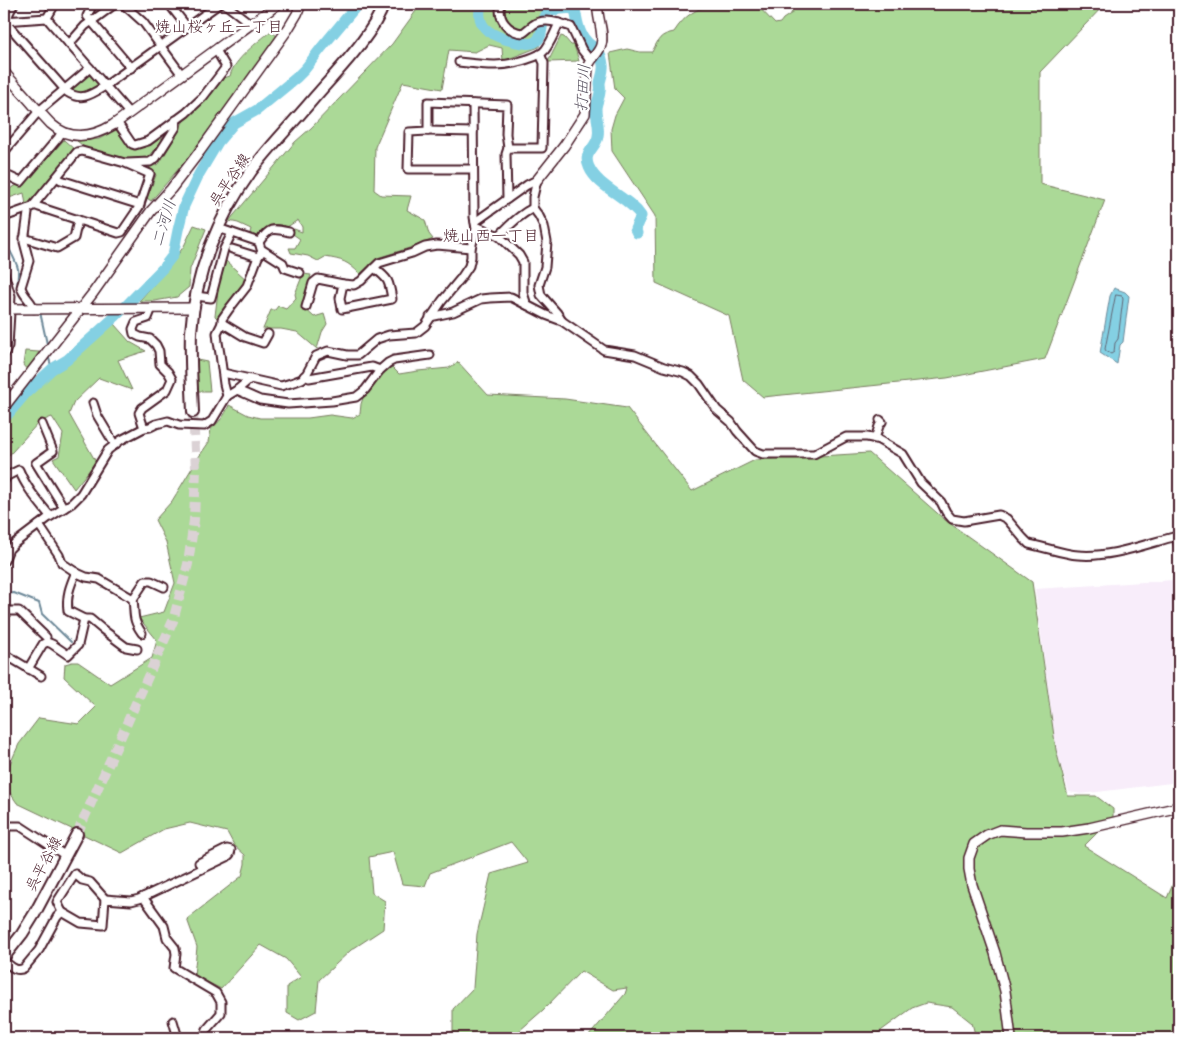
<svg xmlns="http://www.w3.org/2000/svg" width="1183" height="1042" font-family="'Architects Daughter','Klee One',sans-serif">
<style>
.built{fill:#f8edfa}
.green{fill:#abd997;stroke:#7a7c61}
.water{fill:#84d0e3;stroke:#6d8999}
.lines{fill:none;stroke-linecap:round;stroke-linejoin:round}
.shore{stroke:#616675;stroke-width:1}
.stream{stroke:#6d8999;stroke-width:2}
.river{stroke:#84d0e3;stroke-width:11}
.primary-tunnel{stroke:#dbd2d5;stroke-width:10;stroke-dasharray:10 5;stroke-linecap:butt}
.minor-casing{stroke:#4a1f2b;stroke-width:11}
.tertiary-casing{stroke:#4a1f2b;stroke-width:12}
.primary-casing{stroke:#4a1f2b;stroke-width:14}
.minor{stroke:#fff;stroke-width:7}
.tertiary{stroke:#fff;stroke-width:9}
.primary{stroke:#fff;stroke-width:10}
.labels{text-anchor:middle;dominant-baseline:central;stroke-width:4.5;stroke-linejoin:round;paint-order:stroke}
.street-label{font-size:15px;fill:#4a1f2b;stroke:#fff}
.neighbourhood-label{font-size:16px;fill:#4a1f2b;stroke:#fff}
.water-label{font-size:16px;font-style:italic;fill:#5b5462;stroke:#fff}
</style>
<rect width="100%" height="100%" fill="#fff"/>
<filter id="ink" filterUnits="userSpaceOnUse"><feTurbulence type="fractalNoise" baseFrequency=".02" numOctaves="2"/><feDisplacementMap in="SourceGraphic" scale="10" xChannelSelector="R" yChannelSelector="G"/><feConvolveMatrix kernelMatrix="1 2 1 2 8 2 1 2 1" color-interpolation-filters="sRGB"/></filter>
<g filter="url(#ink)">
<polygon class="built" points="1174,580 1179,627 1179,782 1081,794 1069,792 1056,750 1035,589"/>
<g class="green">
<path d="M 421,4 L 544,4 L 546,9 L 539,47 L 503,61 L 502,48 L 489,45 L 475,52 L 449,50 L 442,89 L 403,82 L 375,147 L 374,190 L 381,195 L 411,196 L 407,210 L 425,220 L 429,234 L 433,239 L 419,245 L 377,258 L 360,274 C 347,261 343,260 325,257 L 318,261 L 308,256 L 291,253 L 289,248 L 295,248 L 300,239 L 290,232 L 294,229 L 302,232 L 302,227 L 298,220 L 284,229 L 276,227 L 257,241 L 249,237 L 251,229 L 238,223 L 229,221 L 295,142 L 311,128 L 392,44 Z"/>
<path d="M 716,4 L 756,4 L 775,24 L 780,23 L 783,19 L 792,13 L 790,4 L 840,4 L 848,8 L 851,4 L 1105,4 L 1040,72 L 1040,184 L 1105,200 L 1045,359 L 947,378 L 763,397 L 743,380 L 729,316 L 656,283 L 655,216 L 612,151 L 611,129 L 615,115 L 624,98 L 615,89 L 610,53 L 627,49 L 640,52 L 652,52 C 659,39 659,35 674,32 C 685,15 696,8 716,4 Z"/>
<path d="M 271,31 L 278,37 L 187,159 L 151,201 L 147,198 L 156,175 L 149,167 L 159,164 L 176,136 L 184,120 L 211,95 L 224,78 L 230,76 C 234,59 258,42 271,31 Z"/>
<polygon points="561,36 564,37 571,45 574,45 579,61 548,62"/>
<polygon points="90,71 102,86 84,95 67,90"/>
<polygon points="116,130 129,146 134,149 165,137 149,157 123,159 87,149 77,141 99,139"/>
<polygon points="64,140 75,150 30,204 26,205 24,193 9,198 5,191 26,181"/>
<polygon points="194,225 206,229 190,269 189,287 177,297 155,301 139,301 169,267 184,246"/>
<polygon points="226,261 248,281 224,314 218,319 215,316 219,283"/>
<polygon points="303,274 311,275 302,306 314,317 324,314 327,324 322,332 317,349 297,332 281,329 263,329 271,310 275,310 278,306 286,309 296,298 295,294"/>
<polygon points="114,324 130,342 146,351 118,360 132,390 99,378 74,402 69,414 96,462 74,489 53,459 59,456 63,434 52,417 39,422 4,461 4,426 29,392"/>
<polygon points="25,351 39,352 27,370 23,365"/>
<polygon points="197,360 207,362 210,391 198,391"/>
<path d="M 458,362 L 488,395 L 565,399 L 627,408 L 692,491 L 755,460 L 869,453 L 945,520 L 1032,582 L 1056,750 L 1068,796 L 1096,796 L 1113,809 L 1113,817 L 1084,846 L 1167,898 L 1179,870 L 1179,1038 L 1045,1038 C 1035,1036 1026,1035 1017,1038 L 976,1038 L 972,1023 L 952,1007 L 926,1003 L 912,1008 L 874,1036 L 874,1038 L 842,1038 L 818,1037 L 806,1038 L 587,1038 L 625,994 L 627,988 L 613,990 L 581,971 L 543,1010 L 511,1038 L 439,1038 L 453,1031 L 453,1009 L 473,988 L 477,934 L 491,874 L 528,863 L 511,842 L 430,873 L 425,886 L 402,884 L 393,852 L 369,857 L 372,893 L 385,901 L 383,929 L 351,950 L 319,980 L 316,1011 L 299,1020 L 287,1013 L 287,986 L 301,977 L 286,959 L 261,945 L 221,989 L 194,975 L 197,947 L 187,919 L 242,876 L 245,864 L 245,855 L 234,845 L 227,832 L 190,823 L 164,829 L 122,853 L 17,803 L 4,784 L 9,766 L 19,744 L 39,718 L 79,724 L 96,707 L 64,677 L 65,664 L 72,662 L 78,662 L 110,684 L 152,658 L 157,640 L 139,618 L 164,612 L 175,583 L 166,542 L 155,520 L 172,501 L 198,458 L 209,442 L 211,429 C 219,422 225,416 229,405 L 248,415 L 260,418 L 308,418 L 330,415 L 352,418 L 360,414 L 361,404 L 364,395 L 381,373 L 392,367 L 399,374 L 418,371 L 449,368 Z"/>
</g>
<polygon class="water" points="1114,288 1125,292 1129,296 1123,342 1120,345 1117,364 1100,353 1110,296"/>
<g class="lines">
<polygon class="shore" points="1116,295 1122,296 1123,299 1118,339 1115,343 1114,352 1111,354 1106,351 1105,349 1115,298"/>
<g class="stream">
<path d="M 4,239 C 7,246 17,262 18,269 C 19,278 14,288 22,296"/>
<polyline points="40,312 47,344"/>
<polyline points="48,355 52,369"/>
<polyline points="4,594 14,593 39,603 42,614 71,642"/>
</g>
<g class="river">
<path d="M 481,4 C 474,30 495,37 516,42 C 521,43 530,45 535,42 C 544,37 541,24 544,17 C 544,15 548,11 549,10 L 573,8 L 575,9 C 577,19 578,31 584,38 C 592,50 601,46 603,65 C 604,71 601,77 600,83 C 600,86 601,88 600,91 C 600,97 596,103 596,109 C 596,118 600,127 598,136 C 597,148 582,152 589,167 C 598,188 629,197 641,216 L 635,229 L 637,233"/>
<polyline points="4,419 26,393 52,369 67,360 116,316 163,268 173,255 178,230 184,206 199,174 218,142 234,123 257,110 296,78 305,69 322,47 358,4"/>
</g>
<polyline class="primary-tunnel" points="77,834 173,621 188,564 194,520 196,469 193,412"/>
<g class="minor-casing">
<g id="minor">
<path d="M 14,4 C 10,11 6,17 8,25 L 67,92 C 82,102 92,94 105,86 L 219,4"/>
<polyline points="55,4 47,18 50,22 129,113"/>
<polyline points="93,4 87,16 131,68"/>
<polyline points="123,4 143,22 182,75"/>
<polyline points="169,4 187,27"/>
<polyline points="225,4 251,24"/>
<path d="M 501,4 C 497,19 508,32 523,33 C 527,30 530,27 533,25 C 544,17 560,23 571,27 L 582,50 L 590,60"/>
<polyline points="4,21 47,18"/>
<polyline points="69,44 85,26 115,4"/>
<path d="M 459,62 C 484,65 503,68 528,59 C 534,57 541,55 545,50 C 551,42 555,32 559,23"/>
<polyline points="117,122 132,144 135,145 148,141 186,113 203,97 226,67 216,50"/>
<polyline points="428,131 473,132"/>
<polyline points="508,148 542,148 544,63 540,54"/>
<polyline points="4,152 39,111 90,68"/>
<polyline points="127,163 150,162 156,158 176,127 176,120"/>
<polyline points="473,169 408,169 409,132 428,131 428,102 507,105 506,134 508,148 506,154 507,199"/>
<polyline points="4,174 21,182 58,138 62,132"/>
<polyline points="57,177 61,180 140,205"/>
<polyline points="537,180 533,197 533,208 539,216 544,226 547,242 545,267 539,285 541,295 557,313 562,321"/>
<path d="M 27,209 L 28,213 L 24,242 L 29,261 L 21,287 C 23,296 32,301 34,309"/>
<polyline points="4,217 32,207 77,152 82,151 125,163 150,174 139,207 122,232 118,233 39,207 34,205"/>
<polyline points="475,222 527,185 537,180"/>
<polyline points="476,226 499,236 519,255 523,262 523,293 527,305"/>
<polyline points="218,228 259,242"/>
<path d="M 499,236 C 509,225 519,215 533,208"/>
<polyline points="24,238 57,248 74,238 78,220"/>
<polyline points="259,242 261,249 283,263 285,268 300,273"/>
<path d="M 259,242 C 270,227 272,228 289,232"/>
<polyline points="232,249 258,257 261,253"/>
<polyline points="4,273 11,296 8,346 4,355"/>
<path d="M 343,284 L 340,298 L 342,309 L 392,299 C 389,281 389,279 374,268"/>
<polyline points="196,296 211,298 224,249 232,233"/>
<polyline points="306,307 313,283 318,279 343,284 354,285 361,281 379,263 412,253 425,247 437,245 471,248"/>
<path d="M 430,317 L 453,312 L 481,299 L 490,298 L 511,297 L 546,315 L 562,321 L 604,350 L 635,355 L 664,367 L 683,372 L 691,376 L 699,384 L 717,410 L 731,422 L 737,431 L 755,451 L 763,454 L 814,454 L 846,437 L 867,437 L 877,439 L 903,454 L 921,483 L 941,502 L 946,512 L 952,519 L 964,521 L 999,515 L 1007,519 L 1023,538 L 1029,544 C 1044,547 1064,554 1078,555 C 1111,558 1145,544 1177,536"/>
<polyline points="222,323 222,319 229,309 247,286 258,257"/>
<polyline points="223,373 250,379"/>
<polyline points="304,376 309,378 372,367 380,370"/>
<polyline points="237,390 260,400 288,404 332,401 356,397 365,390 380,370 388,363 394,360 430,355"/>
<polyline points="227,396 224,384 220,354 218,342 217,333 222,323 245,337 263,343 268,334"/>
<polyline points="93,403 97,415 115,445"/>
<polyline points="42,424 53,451 36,463 64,508"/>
<polyline points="144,428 139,413 142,408 167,390 172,379 168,372 160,364 159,351 156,345 150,339 140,337 134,334 133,329 136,322 148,318 152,308"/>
<polyline points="875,439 879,426 882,422 880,420"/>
<path d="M 4,481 L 7,476 L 19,470 C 26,488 39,502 50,516"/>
<polyline points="39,525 59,555 62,563 77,573 86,577 99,579 133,599 145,581 151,581 164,587"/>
<polyline points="4,561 9,549 15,543 48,518 72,503 81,494 108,450 121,440 144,428 150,427 156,424 168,421 179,425 204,426 212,421 227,396 237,390 250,379 281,386 294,382 302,379 307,373 316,356 328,351 347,355 358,355 377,339 389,335 416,333 425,326 442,301 461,278 469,266 471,257 471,248 476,229 474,217 473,104"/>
<path d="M 76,572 C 70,586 66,596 68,611 L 84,619 L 90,619 L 102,629 L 126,647 L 137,649"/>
<path d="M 133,599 C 135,615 132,619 142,633"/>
<polyline points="4,611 19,611 46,637"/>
<polyline points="4,654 41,676"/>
<polyline points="28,669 43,644 47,642 52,644 68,655 78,645 84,619"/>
<polyline points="4,826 20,826 66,856"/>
<polyline points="143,897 164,926 167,938 175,948 176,954 174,968 216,993 221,1002 221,1013 207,1029 204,1038"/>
<polyline points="62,912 57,902 75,874 82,880 90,882 105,899"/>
<path d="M 4,961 C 10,965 16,973 24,968 L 39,950 L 57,917 L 62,912 L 81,923 L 103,925 L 105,899 L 131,901 L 139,899 L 227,857 L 230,854 L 231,850 L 227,849 L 199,863"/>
<polyline points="173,1021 178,1038"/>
</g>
</g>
<g class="tertiary-casing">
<g id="tertiary">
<path d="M 4,72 C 14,84 25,95 35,107 C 41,113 46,119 51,124 C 70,141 93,137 113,125 L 262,16 L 278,4"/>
<path d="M 537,180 L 564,146 L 585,114 L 588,66 C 591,58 599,53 601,45 C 605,32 596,17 598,4"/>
<polyline points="4,309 194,308"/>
<polyline points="4,407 93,293 151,211 171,189 200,151 288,29 297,14 301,4"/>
<polyline points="1177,536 1179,545"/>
<polyline points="1011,1038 1005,991 995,953 972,885 969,869 969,858 974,844 987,835 1000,830 1026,832 1062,832 1089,828 1179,807"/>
</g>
</g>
<g class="primary-casing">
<g id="primary">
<path d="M 193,412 C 192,385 190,359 191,332 C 195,273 218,217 252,170 C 271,145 294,122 314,98 C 338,70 371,38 384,4"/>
<polyline points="4,957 22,934 35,913 77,834"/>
</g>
</g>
<use href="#minor" class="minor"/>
<use href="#tertiary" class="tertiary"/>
<use href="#primary" class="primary"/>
</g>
</g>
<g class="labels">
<g class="street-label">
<text transform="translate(230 180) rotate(-56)">呉平谷線</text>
<text transform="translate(44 864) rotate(-62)">呉平谷線</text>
</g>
<g class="neighbourhood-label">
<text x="219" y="27">焼山桜ヶ丘一丁目</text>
<text x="491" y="236">焼山西一丁目</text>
</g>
<g class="water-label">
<text transform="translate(583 88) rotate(-86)">打田川</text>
<text transform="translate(164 223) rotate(-73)">二河川</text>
</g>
</g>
<rect width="1183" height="1042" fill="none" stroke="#fff" stroke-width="20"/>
<rect x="10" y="10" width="1163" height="1022" fill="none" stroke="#4a1f2b" stroke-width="2" filter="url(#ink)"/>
</svg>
